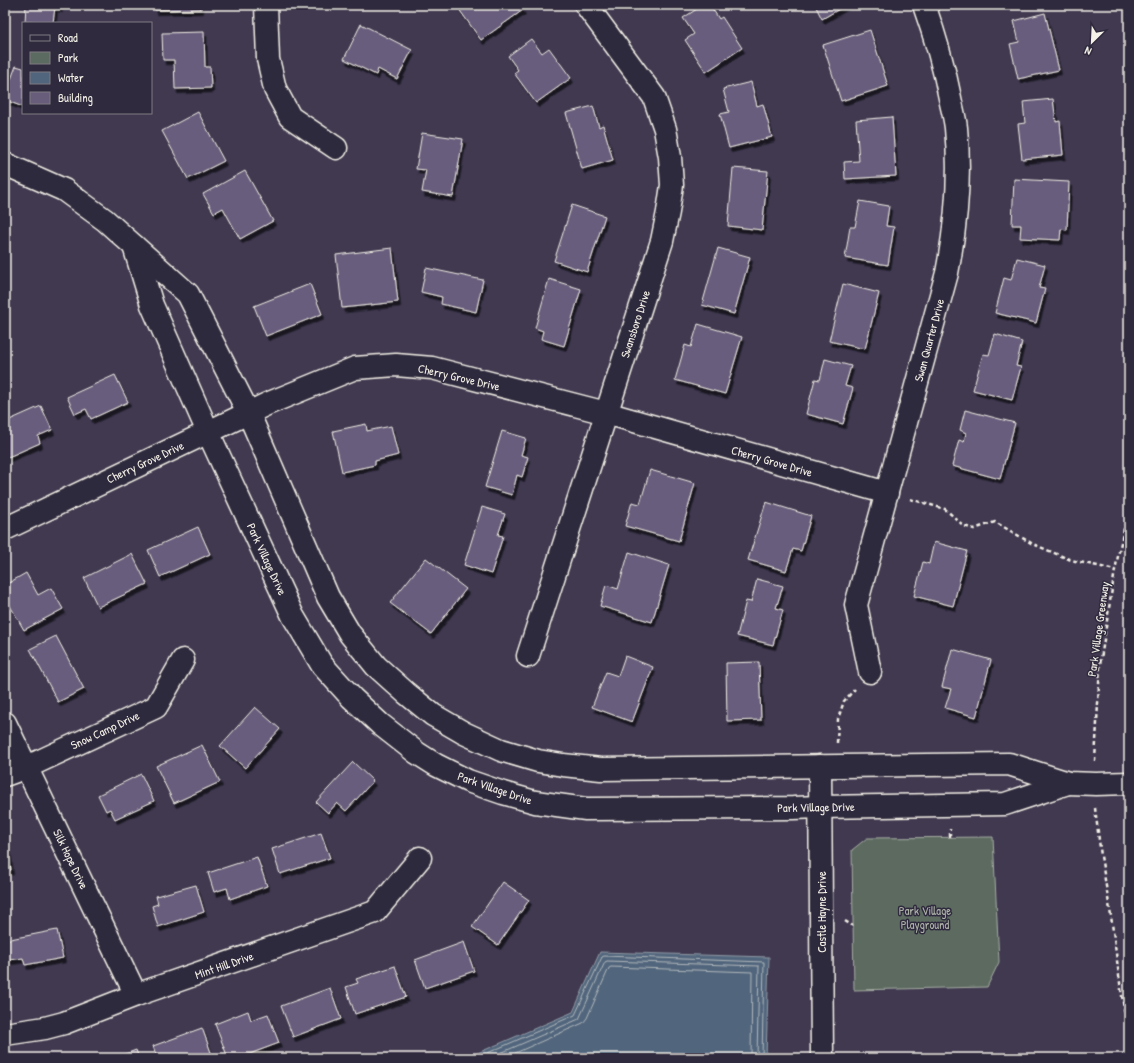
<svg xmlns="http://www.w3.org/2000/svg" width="1134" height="1063" font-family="'Patrick Hand',sans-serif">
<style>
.green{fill:#5c6b61;stroke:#a8aea4}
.water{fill:#51657c;stroke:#929da7}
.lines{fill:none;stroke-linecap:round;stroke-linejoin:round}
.shore{stroke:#b3b9bd;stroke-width:1}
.building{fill:#685d7b;stroke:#f4f1e8;filter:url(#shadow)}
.minor-casing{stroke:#f4f1e8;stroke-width:25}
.path{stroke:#f4f1e8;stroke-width:2.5;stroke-dasharray:4 3;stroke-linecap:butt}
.minor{stroke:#2f2a3d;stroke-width:22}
.labels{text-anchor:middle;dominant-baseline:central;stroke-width:3;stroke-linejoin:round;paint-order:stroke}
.street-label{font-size:12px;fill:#f4f1e8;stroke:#2f2a3d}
.park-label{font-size:12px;fill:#b0b5ab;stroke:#2f2a3d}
</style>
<defs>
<filter id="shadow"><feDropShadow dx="2.5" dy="4.5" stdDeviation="0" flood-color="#0009"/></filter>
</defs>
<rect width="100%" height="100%" fill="#403950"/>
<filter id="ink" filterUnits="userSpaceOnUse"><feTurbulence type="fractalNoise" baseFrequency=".025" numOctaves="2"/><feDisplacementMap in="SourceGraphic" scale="8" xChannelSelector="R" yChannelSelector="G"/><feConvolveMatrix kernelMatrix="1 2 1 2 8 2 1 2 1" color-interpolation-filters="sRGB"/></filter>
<g filter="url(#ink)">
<polygon class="green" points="993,837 999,962 987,987 854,990 852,850 867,838"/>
<polygon class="water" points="600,952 769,957 766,1058 466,1058 573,1012"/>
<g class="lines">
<g class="shore">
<polyline points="476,1058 575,1015 602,957 604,956 764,962 762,1058"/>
<polyline points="489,1058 579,1019 605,962 607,961 759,966 757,1058"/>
<polyline points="504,1058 583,1023 587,1018 609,968 611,967 752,972 751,1058"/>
</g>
</g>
<g class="building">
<polygon points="26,5 60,5 60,8 55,7 53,23 25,22"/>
<polygon points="155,5 201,5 201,9 155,10"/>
<polygon points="456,5 519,5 523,10 481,40"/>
<polygon points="703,5 710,5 719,19 722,17 742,48 706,72 685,40 694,34 683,18"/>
<polygon points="815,5 846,5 822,19"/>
<polygon points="1045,13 1059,70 1018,79 1010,44 1019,42 1014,21"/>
<polygon points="361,24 412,50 397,79 378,69 376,75 344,59"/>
<polygon points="870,30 888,86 841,101 823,45"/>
<polygon points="204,32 205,67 210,67 211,88 175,89 174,60 163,60 162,33"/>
<polygon points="531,39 542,53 549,48 571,78 536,103 514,73 518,70 508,56"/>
<polygon points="16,66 23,68 23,107 5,100 5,95"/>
<polygon points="751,82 757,106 763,104 772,137 729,148 720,114 729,112 723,89"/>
<polygon points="1053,99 1056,122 1060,121 1063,155 1022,159 1018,124 1025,123 1023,102"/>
<polygon points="593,106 599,127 603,125 613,160 582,169 566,113"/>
<polygon points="198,112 224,161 188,179 162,131"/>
<polygon points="892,117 896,176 845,179 844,162 859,161 856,120"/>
<polygon points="422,133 463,139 453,197 422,192 426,170 416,169"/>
<polygon points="733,168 768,171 762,230 728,226"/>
<polygon points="245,171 273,221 240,239 223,208 214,213 203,194"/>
<polygon points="1014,179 1069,182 1067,230 1061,229 1060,240 1020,238 1021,225 1012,225"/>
<polygon points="860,201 889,206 886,226 894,227 888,265 845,258 850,227 855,227"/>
<polygon points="572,205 605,216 587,272 554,261"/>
<polygon points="392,248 398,302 342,308 336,255"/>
<polygon points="718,248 750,257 734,314 702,305"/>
<polygon points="1017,258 1045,265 1039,288 1045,289 1036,323 995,313 1004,278 1011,280"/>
<polygon points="426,268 483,280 476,312 441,304 442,297 421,292"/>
<polygon points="549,279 581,289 564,346 541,339 543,331 535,328"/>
<polygon points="310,284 322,314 266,336 254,306"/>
<polygon points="843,284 879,293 865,349 829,341"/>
<polygon points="698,324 742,337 725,394 675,380 685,345 691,347"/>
<polygon points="995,334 1022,342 1016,366 1021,367 1012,400 973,390 983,354 989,355"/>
<polygon points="825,359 851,366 845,386 853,388 843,424 806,414 815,379 820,380"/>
<polygon points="115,375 128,402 91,419 86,409 75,414 67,397"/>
<polygon points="41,406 52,430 38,436 40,443 6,458 5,422"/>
<polygon points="965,410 1015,423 1000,479 952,466 959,440 964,442 966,433 960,430"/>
<polygon points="366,424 367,431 391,426 398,455 375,461 375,465 342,472 333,431"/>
<polygon points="502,431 526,438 521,455 528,457 522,477 517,475 512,495 485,487"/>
<polygon points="650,470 695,483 679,541 625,526 632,502 640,504"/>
<polygon points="766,502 811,516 801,551 793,549 786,571 748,560"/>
<polygon points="482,507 505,514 498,535 503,536 491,574 464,565"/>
<polygon points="198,527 210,554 160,577 148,550"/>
<polygon points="934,542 967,551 953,606 914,596 923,562 929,564"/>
<polygon points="629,552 669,565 652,622 600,606 606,585 618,589"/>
<polygon points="132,554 147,584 98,607 84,578"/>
<polygon points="426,558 466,589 431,634 390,603"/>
<polygon points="26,573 38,595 51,588 63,609 24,630 5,597 5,585"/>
<polygon points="757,579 783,586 776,608 783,610 773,645 737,636 746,601 751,602"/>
<polygon points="56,636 84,689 58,702 30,649"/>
<polygon points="952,649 991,660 976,717 945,708 951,689 942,687"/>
<polygon points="625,656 653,667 632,722 592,707 606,672 618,676"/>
<polygon points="759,662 761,720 727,721 726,663"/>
<polygon points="255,707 280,729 245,768 220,746"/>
<polygon points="202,745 220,782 174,803 156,766"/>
<polygon points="353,762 373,781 346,811 337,803 328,813 316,802"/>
<polygon points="141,774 154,801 115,819 110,809 106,811 98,795"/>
<polygon points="321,833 330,858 280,874 272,849"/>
<polygon points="5,839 7,839 11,870 5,871"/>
<polygon points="257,857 267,886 230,899 227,888 214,892 208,873"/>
<polygon points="503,882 529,900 498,945 472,927"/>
<polygon points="196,885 204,912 158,927 152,906 158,904 156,896"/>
<polygon points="57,930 63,958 25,965 23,958 9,960 5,940"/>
<polygon points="464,942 474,971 425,988 415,960"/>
<polygon points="395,966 406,997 355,1014 346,987 358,983 356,979"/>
<polygon points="330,988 341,1019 293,1037 281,1006"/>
<polygon points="248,1011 251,1020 268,1014 279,1043 239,1058 228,1058 215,1024"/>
<polygon points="202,1028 213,1058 157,1058 153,1046"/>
<polygon points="136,1050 139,1058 115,1058"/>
</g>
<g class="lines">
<g class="minor-casing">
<g id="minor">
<polyline points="266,5 268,59 275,89 290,117 336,148"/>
<polyline points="5,164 64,190 105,220 188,294 248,412 328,597 350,634 376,666 406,693 433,715 464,733 501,750 538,761 563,765 601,769 1009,764 1068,783 1096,784 1129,783"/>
<polyline points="134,246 152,305 208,432 293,616 322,665 352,698 380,724 417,753 436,765 468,781 503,793 535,802 586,809 793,808 820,807 1005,804 1068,783"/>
<polyline points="5,529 267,404 355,368 396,365 432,368 606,413 887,493"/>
<polyline points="528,656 662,241 668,212 672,185 670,157 665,129 654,97 586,5"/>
<path d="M 870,672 L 856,605 L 947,273 C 956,226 961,177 956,128 C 955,118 952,108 950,98 C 944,67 935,36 924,5"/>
<polyline points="5,723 136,995"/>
<polyline points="820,766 822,1058"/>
<polyline points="5,775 27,767 156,707 183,660"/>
<polyline points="5,1034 45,1028 64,1023 136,995 375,912 420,858"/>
</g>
</g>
<g class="path">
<polyline points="910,499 945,509 964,526 974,529 995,522 1033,544 1071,560 1115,570"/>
<polyline points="837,743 838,719 844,701 855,689"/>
<polyline points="1095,761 1100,665 1115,570 1129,506"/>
<polyline points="1095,808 1101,856 1111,916 1120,983 1129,1041"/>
<polyline points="950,837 950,829"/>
<polyline points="845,921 853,926"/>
</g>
<use href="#minor" class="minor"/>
</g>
</g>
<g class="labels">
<g class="street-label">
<text transform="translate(635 324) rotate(-72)">Swansboro Drive</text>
<text transform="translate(929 340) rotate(-75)">Swan Quarter Drive</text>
<text transform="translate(459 377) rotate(13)">Cherry Grove Drive</text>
<text transform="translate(772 461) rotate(16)">Cherry Grove Drive</text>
<text transform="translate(145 462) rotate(-25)">Cherry Grove Drive</text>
<text transform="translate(267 559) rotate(65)">Park Village Drive</text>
<text transform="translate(1098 629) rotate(-82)">Park Village Greenway</text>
<text transform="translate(105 730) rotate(-25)">Snow Camp Drive</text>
<text transform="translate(495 788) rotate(19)">Park Village Drive</text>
<text transform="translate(816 807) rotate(-1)">Park Village Drive</text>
<text transform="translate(71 859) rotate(64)">Silk Hope Drive</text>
<text transform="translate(821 912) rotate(-90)">Castle Hayne Drive</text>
<text transform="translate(224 965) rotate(-19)">Mint Hill Drive</text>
</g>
<g class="park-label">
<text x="925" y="910">Park Village<tspan x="925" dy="14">Playground</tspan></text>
</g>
</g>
<rect width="1134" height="1063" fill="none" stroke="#2f2a3d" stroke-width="20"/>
<rect x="10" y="10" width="1114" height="1043" fill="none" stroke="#f4f1e8" stroke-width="1.5" filter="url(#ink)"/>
<rect x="22" y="22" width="130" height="92" fill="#2f2a3d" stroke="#7e7a81"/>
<rect x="30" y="35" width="20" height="6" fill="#2f2a3d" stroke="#7e7a81"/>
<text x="58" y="42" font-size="12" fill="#f4f1e8">Road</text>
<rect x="30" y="52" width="20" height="12" fill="#5c6b61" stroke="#7e7a81"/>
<text x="58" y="62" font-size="12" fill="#f4f1e8">Park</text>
<rect x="30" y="72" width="20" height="12" fill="#51657c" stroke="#7e7a81"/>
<text x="58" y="82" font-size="12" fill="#f4f1e8">Water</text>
<rect x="30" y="92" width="20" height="12" fill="#685d7b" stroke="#7e7a81"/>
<text x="58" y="102" font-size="12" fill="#f4f1e8">Building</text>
<g transform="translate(1092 42) rotate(204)" stroke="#2f2a3d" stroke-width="3" paint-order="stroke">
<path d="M0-3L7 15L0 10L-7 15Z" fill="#f4f1e8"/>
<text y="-6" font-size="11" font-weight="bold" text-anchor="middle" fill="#f4f1e8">N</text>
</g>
</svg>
